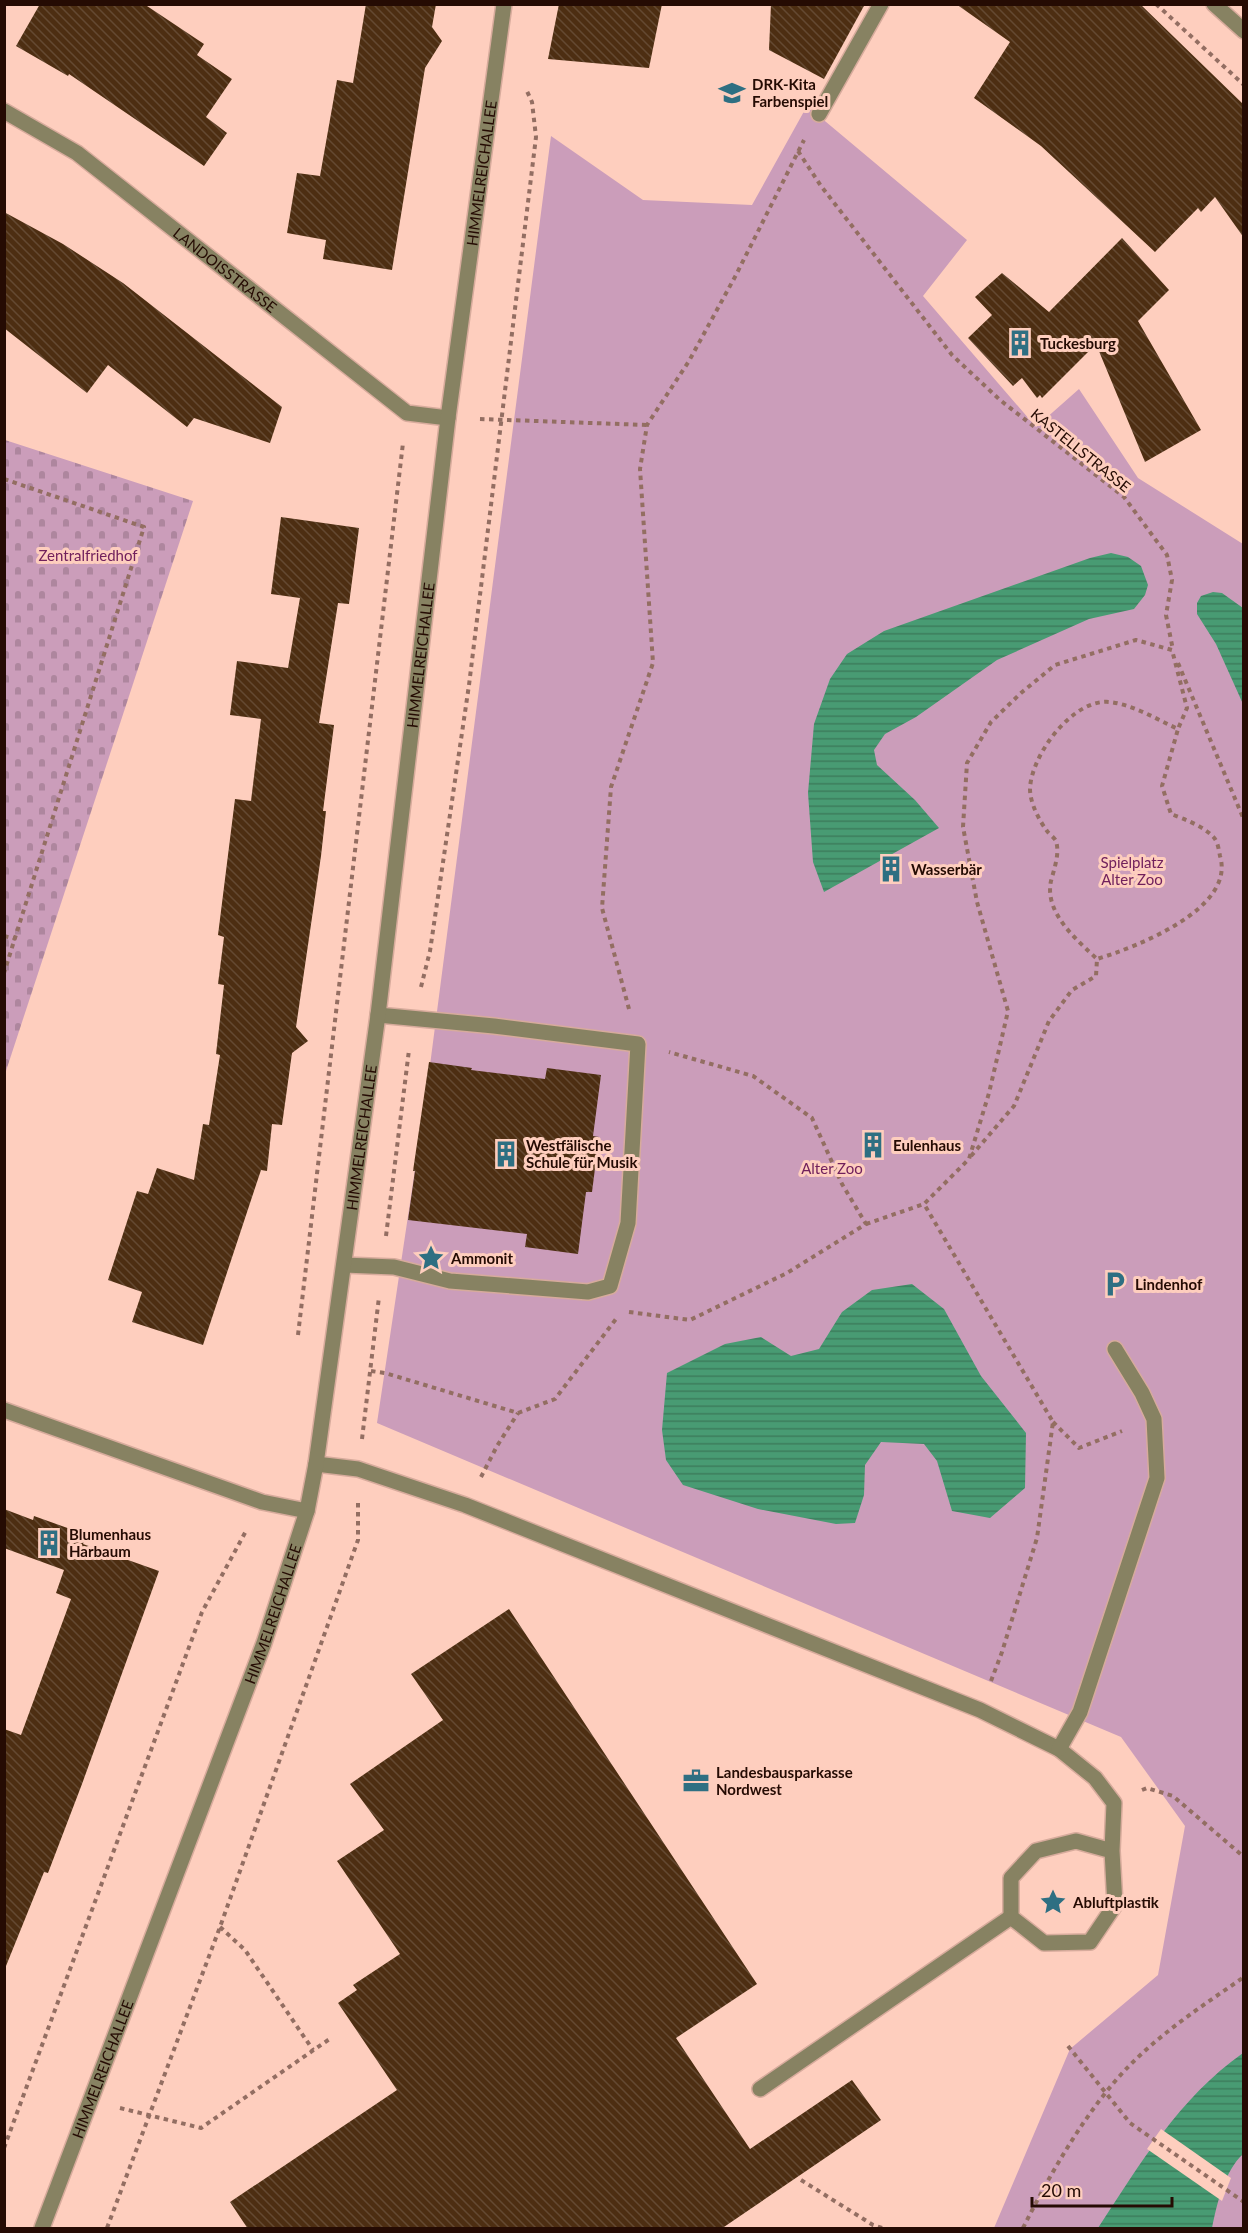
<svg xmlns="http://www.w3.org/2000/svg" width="1248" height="2233" font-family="Lato,sans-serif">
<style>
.cemetery{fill:url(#cemetery-stones)}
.green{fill:#cb9dba}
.water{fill:url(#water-rules)}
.pier{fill:#fecebe}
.building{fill:url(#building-back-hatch)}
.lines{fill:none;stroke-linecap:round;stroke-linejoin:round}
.minor-casing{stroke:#d7ab9c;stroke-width:18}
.path{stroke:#936e62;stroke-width:4;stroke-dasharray:4.5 4.5;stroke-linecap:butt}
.minor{stroke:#878262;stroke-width:15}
.labels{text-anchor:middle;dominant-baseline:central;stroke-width:6;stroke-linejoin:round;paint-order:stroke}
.poi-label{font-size:15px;font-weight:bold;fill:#250b03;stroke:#fecebe;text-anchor:start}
.street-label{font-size:15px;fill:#250b03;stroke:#fecebe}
.park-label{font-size:15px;fill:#71205c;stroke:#fecebe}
</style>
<defs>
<pattern id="cemetery-stones" width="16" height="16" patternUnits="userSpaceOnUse" patternTransform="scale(1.5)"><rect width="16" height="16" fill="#cb9dba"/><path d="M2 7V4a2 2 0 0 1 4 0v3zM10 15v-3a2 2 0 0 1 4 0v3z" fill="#ae869e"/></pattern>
<pattern id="water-rules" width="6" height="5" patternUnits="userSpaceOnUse" patternTransform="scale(1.5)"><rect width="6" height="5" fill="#489b73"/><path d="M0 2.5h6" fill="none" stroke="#3c7d5c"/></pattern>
<pattern id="building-back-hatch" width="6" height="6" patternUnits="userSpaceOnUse" patternTransform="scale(1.5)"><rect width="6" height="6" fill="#4d2e12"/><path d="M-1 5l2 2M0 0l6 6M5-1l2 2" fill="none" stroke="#644932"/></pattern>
</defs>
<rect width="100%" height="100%" fill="#fecebe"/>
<polygon class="cemetery" points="5,440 193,501 5,1074 4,440"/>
<polygon class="green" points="807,106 967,240 923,296 1036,427 1079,389 1138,478 1243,544 1243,2228 994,2228 1070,2049 1158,1975 1185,1826 1121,1737 377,1423 426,1096 551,136 643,200 752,205"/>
<g class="water">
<polygon points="1111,553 1128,557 1141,566 1148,585 1145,595 1134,609 1089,619 997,660 916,717 885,734 874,750 877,765 915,800 939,828 824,892 813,862 808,793 814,724 830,679 847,654 884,631 1090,558"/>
<polygon points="1213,592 1222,593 1243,608 1243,704 1216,644 1197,614 1197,603 1201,596"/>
<polygon points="912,1284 944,1309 981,1376 1026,1433 1025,1488 990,1518 952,1511 937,1461 924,1444 881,1442 865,1465 864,1495 855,1523 836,1524 758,1509 683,1485 666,1460 662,1430 667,1373 725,1344 761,1337 791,1356 819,1349 842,1312 872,1290"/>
<path d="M 1243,2053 L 1243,2154 C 1224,2172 1217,2204 1212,2228 L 1098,2228 C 1140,2164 1179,2098 1243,2053 Z"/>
</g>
<polygon class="pier" points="1161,2129 1231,2178 1222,2201 1147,2149"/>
<g class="building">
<polygon points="40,4 144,4 204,44 197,55 232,79 206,117 227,133 204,166 69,74 68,76 16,46"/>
<polygon points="366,4 436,4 432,27 442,41 425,68 392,270 323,259 326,240 287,233 297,173 320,176 337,80 353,83"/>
<polygon points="559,4 662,4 649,68 548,59"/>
<polygon points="771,4 865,4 824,79 769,50"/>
<polygon points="956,4 1140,4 1244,105 1244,238 1215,197 1201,212 1198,208 1155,252 1041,146 974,98 1010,42"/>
<polygon points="4,212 63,244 123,283 282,407 270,443 194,418 187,427 108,365 87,393 4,328"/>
<polygon points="1122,238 1169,290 1138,321 1201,430 1145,462 1096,344 1042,398 1040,395 1037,398 1022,378 1013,386 968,338 992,315 975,297 1002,273 1049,312"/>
<polygon points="281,517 359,528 349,604 338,603 319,723 334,725 323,811 326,811 321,856 296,1027 308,1041 292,1053 282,1125 272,1124 267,1171 261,1170 203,1345 132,1322 142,1292 108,1280 137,1191 148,1194 157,1168 194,1180 203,1124 209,1125 220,1055 216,1054 224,985 218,984 224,937 218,935 235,799 251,801 261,719 230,715 237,661 288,668 300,598 271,594"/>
<polygon points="429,1062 472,1068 471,1070 545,1079 547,1068 601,1075 593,1136 599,1137 592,1192 586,1192 578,1254 525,1247 527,1234 408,1220 415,1171 413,1171"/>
<polygon points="4,1509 33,1520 34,1516 87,1535 83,1544 159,1571 82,1784 48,1873 44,1872 6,1966 4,1966 4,1729 21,1735 71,1599 56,1593 64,1570 4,1548"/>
<polygon points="509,1609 757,1984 676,2038 750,2149 852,2080 881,2120 721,2229 248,2229 230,2202 397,2090 338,2003 357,1990 353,1985 400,1954 337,1861 384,1830 350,1784 443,1720 411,1674"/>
</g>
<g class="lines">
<g class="minor-casing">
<g id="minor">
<polyline points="1214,4 1244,31"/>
<path id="s1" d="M 4,111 L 77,153 L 407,413 L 448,418"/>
<polyline points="819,114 881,4"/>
<polyline points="344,1265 394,1267 450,1281 588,1292 610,1286 628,1223 638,1044 494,1026 378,1015"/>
<polyline points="4,1410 262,1502 307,1511"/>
<polyline points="316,1464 358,1469 465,1505 980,1710 1059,1749 1095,1778 1114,1803 1112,1851 1076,1841 1036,1851 1011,1878 1011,1917 1044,1943 1090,1942 1115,1905 1112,1851"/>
<polyline points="1059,1749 1080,1712 1157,1478 1154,1419 1142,1393 1115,1349"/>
<polyline points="760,2089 1011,1917"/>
<path id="s2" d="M 42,2228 L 264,1643 L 307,1511 L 316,1464 L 378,1015 L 448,418 L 504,4"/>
</g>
</g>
<g class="path">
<polyline points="1156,4 1244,85"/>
<polyline points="798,151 821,186 952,355 1000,400 1124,497 1167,555 1172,580 1166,615 1173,650"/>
<polyline points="480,419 647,425"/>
<polyline points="4,479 144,527 4,973"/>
<polyline points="1178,663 1244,820"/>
<polyline points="4,936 16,939"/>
<polyline points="421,987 430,951 469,685 536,137 532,102 526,89"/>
<polyline points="629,1009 602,908 611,787 653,663 640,469 647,425 689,361 736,275 804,140"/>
<path d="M 971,1156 L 1014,1106 L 1049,1021 L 1072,990 L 1096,976 L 1097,959 C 1136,947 1236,909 1220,856 C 1219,851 1218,843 1215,839 C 1206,827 1184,819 1171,814 L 1162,786 L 1178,729 C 1156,719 1134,705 1110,702 C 1073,698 1031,755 1030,789 C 1030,803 1039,820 1047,831 C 1049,834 1054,837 1056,841 C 1060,854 1054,869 1051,881 C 1044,913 1077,940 1097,959"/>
<polyline points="866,1224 924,1204"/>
<polyline points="386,1236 409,1050"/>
<polyline points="629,1312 690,1320 787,1273 866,1224 842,1184 812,1118 753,1076 669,1052"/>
<polyline points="298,1335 403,443"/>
<polyline points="371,1371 385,1373 518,1413 555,1399 616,1319"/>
<polyline points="1053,1422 1079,1448 1122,1431"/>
<polyline points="362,1439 379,1297"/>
<polyline points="481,1477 497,1446 518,1413"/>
<polyline points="991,1681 1002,1652 1037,1538 1053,1422 924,1204 969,1159 989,1093 1008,1011 977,902 963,827 967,763 991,722 1021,693 1055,665 1136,640 1172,650 1187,708 1178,729"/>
<polyline points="1142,1790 1147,1788 1173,1796 1244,1857"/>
<polyline points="220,1927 245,1950 313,2050"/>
<polyline points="1068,2046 1130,2123 1244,2202"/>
<polyline points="120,2108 201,2128 331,2038"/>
<polyline points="4,2148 202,1612 246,1531"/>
<polyline points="801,2180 873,2225 882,2228"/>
<polyline points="107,2228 220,1927 358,1540 358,1503"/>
<path d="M 1023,2228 C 1050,2174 1088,2107 1131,2064 C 1165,2030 1205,2004 1244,1977"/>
</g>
<use href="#minor" class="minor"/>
</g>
<defs>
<g id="school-bare" transform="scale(2.07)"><path d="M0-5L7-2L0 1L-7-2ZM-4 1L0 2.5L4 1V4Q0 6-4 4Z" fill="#2e6f82" stroke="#fecebe" stroke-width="2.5" paint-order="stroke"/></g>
<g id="building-bare" transform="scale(2.07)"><path d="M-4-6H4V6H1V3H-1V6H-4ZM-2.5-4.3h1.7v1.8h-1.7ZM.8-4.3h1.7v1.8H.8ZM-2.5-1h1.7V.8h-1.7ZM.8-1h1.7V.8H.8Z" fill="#2e6f82" stroke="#fecebe" stroke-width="2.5" paint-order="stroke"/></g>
<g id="sight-bare" transform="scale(2.07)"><path d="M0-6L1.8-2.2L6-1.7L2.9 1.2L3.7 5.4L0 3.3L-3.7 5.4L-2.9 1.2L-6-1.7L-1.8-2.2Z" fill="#2e6f82" stroke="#fecebe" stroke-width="2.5" paint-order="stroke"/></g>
<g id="parking-bare" transform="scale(2.07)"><path d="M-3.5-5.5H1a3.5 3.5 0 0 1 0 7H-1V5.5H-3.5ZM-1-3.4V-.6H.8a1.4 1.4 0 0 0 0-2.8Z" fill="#2e6f82" stroke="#fecebe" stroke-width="2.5" paint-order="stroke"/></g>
<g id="office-bare" transform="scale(2.07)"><path d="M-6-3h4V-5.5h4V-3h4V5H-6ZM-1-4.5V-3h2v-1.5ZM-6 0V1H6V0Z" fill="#2e6f82" stroke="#fecebe" stroke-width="2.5" paint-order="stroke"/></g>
</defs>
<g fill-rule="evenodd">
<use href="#school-bare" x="732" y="93"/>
<use href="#building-bare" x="1020" y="343"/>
<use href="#building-bare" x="891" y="869"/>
<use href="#building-bare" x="873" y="1145"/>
<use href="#building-bare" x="506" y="1154"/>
<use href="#sight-bare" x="431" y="1258"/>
<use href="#parking-bare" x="1115" y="1284"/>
<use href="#building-bare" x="49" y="1543"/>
<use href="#office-bare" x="696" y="1781"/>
<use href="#sight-bare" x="1053" y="1902"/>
</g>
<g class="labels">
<g class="poi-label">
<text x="752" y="84">DRK-Kita<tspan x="752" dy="17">Farbenspiel</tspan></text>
<text x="1040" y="343">Tuckesburg</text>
<text x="911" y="869">Wasserbär</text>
<text x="526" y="1145">Westfälische<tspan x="526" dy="17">Schule für Musik</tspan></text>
<text x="893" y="1145">Eulenhaus</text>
<text x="451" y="1258">Ammonit</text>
<text x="1135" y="1284">Lindenhof</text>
<text x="69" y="1534">Blumenhaus<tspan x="69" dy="17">Harbaum</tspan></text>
<text x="716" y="1772">Landesbausparkasse<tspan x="716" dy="17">Nordwest</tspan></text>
<text x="1073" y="1902">Abluftplastik</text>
</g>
<g class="street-label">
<text stroke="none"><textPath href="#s2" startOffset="2114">HIMMELREICHALLEE</textPath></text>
<text stroke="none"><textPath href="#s1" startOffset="273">LANDOISSTRASSE</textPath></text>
<text transform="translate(1081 450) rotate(39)">KASTELLSTRASSE</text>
<text stroke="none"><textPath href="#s2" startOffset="1628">HIMMELREICHALLEE</textPath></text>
<text stroke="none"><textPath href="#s2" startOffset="1142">HIMMELREICHALLEE</textPath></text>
<text stroke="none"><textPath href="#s2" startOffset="656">HIMMELREICHALLEE</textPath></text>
<text stroke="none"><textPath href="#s2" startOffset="170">HIMMELREICHALLEE</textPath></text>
</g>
<g class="park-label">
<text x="88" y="555">Zentralfriedhof</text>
<text x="1132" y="862">Spielplatz<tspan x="1132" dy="17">Alter Zoo</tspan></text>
<text x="832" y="1168">Alter Zoo</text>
</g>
</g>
<rect width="1248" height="2233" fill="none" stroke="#250b03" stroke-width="12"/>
<path d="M1032 2197v9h140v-9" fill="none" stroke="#250b03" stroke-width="3"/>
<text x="1041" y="2197" font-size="18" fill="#250b03" stroke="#fecebe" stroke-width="4.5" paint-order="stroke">20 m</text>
</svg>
